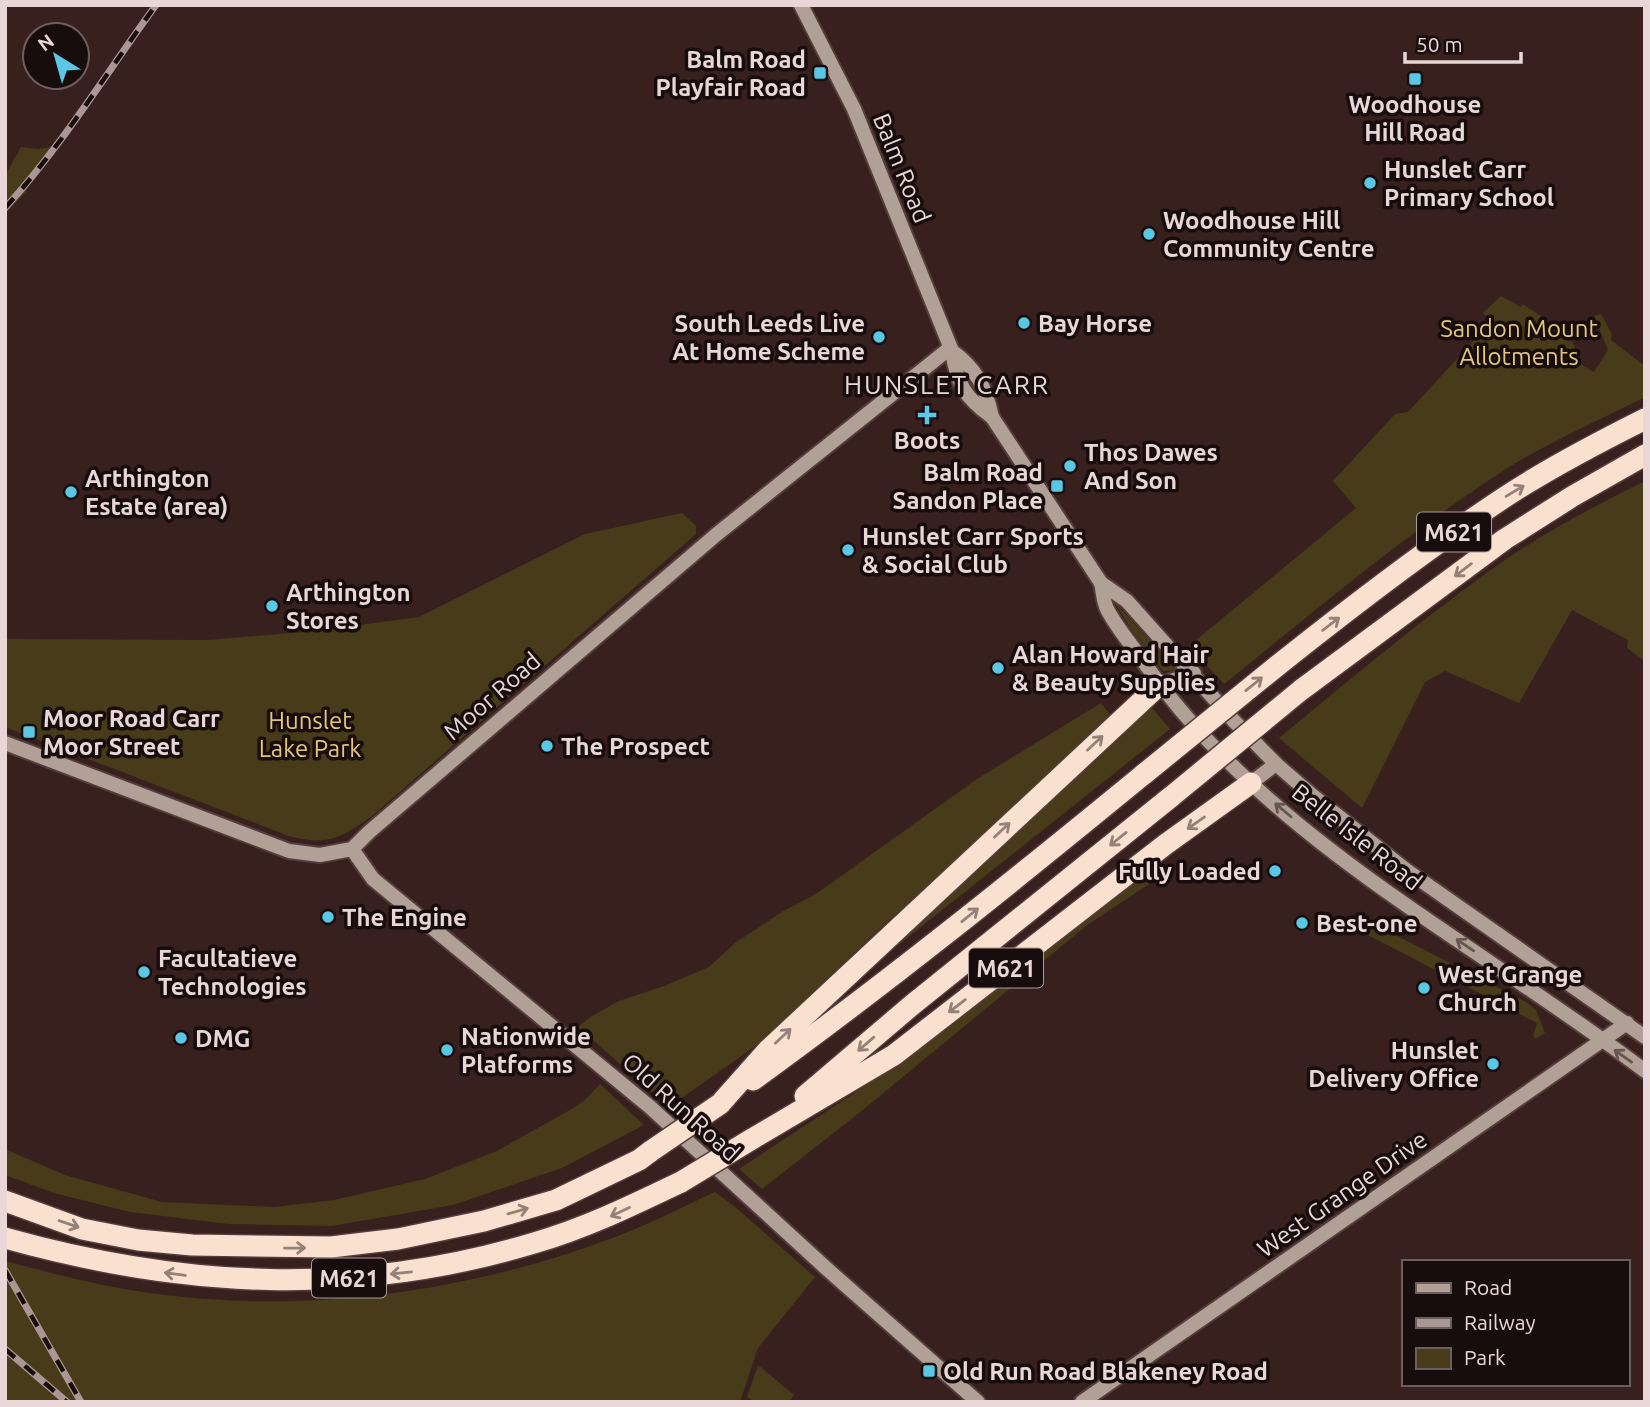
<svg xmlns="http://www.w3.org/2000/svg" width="1650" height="1407" font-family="Ubuntu,sans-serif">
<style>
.green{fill:#483b19}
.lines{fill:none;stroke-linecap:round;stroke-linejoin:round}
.secondary-casing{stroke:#543d3c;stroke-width:18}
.highway-casing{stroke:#543d3c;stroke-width:24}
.secondary{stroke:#b0a095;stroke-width:14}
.highway{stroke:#fae0cf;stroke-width:21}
.rail-casing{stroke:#aa9695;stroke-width:7}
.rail{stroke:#180d0d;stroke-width:4.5;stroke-dasharray:13;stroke-linecap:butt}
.highway-bridge-casing{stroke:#543d3c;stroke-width:24;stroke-linecap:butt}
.highway-bridge{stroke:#fae0cf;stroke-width:21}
.oneway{stroke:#948178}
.oneway2{stroke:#645651}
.poi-dot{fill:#5ac8e5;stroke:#180d0d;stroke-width:2.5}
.labels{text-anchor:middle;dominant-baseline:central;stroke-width:7;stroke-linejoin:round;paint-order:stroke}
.shield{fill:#180d0d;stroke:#aa9a9a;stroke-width:2}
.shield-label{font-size:23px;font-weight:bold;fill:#e8d7d6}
.poi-label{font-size:24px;font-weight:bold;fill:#e8d7d6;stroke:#180d0d;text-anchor:start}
.street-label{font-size:24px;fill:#e8d7d6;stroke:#180d0d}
.park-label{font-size:24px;fill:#e3c57b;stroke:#180d0d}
.neighbourhood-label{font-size:26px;letter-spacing:2px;fill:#e8d7d6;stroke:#180d0d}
</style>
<rect width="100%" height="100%" fill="#38201f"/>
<g class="green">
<polygon points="21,147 37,149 54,147 24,194 5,214 5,176"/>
<path d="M 1501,296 L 1521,307 L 1523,304 L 1570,336 L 1582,365 L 1594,372 L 1608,350 L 1594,316 L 1601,314 L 1612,334 L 1611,340 L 1645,366 L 1645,397 C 1598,421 1548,442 1503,471 C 1405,534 1315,611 1224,684 L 1189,646 L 1356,508 L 1333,481 L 1395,414 L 1408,412 L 1491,322 L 1483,313 Z"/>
<path d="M 1645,481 L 1645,661 L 1627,648 L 1628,640 L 1572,610 L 1519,703 L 1445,671 L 1425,682 L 1362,808 L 1279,738 C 1348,681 1416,624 1488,572 C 1537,536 1591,508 1645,481 Z"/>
<path d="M 682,513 L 696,526 L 696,534 L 371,817 C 338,839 328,846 289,836 L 5,727 L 5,639 L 208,640 L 315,631 L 419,617 L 585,534 Z"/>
<polygon points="1115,603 1178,670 1163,671 1133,632"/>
<polygon points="1101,703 1112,717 887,922 754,1047 669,1107 578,1027 592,1016 619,1001 664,986 709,967 735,943 785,910 816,894 977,779"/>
<polygon points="1146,707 1153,709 1170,729 863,973"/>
<polygon points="1151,870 1158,878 1086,926 864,1109 762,1189 739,1169 868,1084"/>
<polygon points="1374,924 1528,1003 1536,1010 1545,1033 1535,1039 1533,1036 1537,1023 1368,935"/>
<polygon points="600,1084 644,1125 562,1168 453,1205 332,1226 228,1224 130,1212 54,1193 5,1175 5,1149 65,1175 162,1202 275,1207 334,1200 425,1179 497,1151 570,1110 584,1101"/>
<path d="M 715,1192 L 734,1206 L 815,1277 L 758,1348 L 740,1402 L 5,1402 L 5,1261 C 58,1275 111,1289 166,1295 C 321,1314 483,1289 628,1232 C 658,1220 686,1205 715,1192 Z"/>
<polygon points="758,1365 794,1395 789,1402 754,1402 747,1397"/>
</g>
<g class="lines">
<g class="secondary-casing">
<g id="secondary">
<path d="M 801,5 L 854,109 L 952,351 C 957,384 965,398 992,417 L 1101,583 L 1127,601 L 1234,721 L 1276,764 L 1313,796 L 1406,870 L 1645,1037"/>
<path d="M 952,351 C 976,368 986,388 992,417"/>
<path d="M 1101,583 C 1103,591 1103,601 1107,609 C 1116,627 1131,644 1143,661 C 1266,839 1476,942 1645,1071"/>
<polyline points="1159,685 1194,673"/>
<polyline points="5,743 289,851 320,855 352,849 369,832 717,534 950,348"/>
<polyline points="1251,783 1276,764"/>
<polyline points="352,849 373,879 650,1107 827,1269 978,1402"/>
<polyline points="1082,1402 1627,1023"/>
</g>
</g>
<g class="highway-casing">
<g id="highway">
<path d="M 1277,666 C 1351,607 1426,549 1505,497 C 1549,468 1597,443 1645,419"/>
<polyline points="1301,690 1505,539 1573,496 1645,455"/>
<path d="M 753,1080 C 887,983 1016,879 1144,774"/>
<polyline points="805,1096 912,1005 1172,796"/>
<polyline points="720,1104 768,1050 1159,685"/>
<polyline points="752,1139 894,1055 1166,844 1251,783"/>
<polyline points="5,1201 82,1229 138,1240 192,1245 331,1247 398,1239 484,1221 556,1200 639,1160 651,1151"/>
<path d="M 5,1238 C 184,1288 355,1297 534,1243 C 586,1228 633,1205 681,1182"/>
</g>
</g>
<use href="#secondary" class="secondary"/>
<use href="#highway" class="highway"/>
<g class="rail-casing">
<g id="rail">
<path d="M 5,208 C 61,147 107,72 156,5"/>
<polyline points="5,1270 81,1402"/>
<polyline points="5,1349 67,1402"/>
</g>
</g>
<use href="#rail" class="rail"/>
<g class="highway-bridge-casing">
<g id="highway-bridge">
<polyline points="1144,774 1277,666"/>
<polyline points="1172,796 1301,690"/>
<polyline points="651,1151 720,1104"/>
<polyline points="681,1182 752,1139"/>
</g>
</g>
<use href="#highway-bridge" class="highway-bridge"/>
</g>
<defs><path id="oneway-shaft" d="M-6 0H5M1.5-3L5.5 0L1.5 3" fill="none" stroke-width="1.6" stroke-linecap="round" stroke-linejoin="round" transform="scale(1.75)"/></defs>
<g class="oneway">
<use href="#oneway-shaft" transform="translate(1515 491) rotate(-31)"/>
<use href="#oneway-shaft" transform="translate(1463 570) rotate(143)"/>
<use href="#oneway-shaft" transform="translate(1331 624) rotate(-37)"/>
<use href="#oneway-shaft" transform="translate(1254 684) rotate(-39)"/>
<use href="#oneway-shaft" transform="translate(1095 743) rotate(-43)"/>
<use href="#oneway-shaft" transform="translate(1196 823) rotate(145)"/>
<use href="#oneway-shaft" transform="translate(1002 830) rotate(-43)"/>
<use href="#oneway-shaft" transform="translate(1118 839) rotate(141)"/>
<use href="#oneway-shaft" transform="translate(970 915) rotate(-39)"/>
<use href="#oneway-shaft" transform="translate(957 1006) rotate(142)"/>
<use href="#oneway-shaft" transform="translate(783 1036) rotate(-43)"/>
<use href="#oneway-shaft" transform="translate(866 1044) rotate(139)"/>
<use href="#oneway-shaft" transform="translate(518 1211) rotate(-16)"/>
<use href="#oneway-shaft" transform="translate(620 1212) rotate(155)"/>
<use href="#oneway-shaft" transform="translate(69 1224) rotate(19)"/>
<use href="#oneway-shaft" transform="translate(295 1248) rotate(-1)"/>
<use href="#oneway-shaft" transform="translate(401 1273) rotate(174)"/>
<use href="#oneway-shaft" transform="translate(175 1274) rotate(-173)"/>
</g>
<g class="oneway2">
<use href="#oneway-shaft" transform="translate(1283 810) rotate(-140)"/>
<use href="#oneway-shaft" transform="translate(1465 945) rotate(-146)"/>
<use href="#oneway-shaft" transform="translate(1623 1056) rotate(-145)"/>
</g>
<g class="poi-dot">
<rect x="813" y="66" width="14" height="14" rx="3.5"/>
<rect x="1408" y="72" width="14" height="14" rx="3.5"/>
<circle cx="1370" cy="183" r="7"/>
<circle cx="1149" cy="234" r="7"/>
<circle cx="1024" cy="323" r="7"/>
<circle cx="879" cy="337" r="7"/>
<path d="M923.5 404.5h7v7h7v7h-7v7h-7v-7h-7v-7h7z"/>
<circle cx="1070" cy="466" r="7"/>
<rect x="1050" y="479" width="14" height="14" rx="3.5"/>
<circle cx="71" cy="492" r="7"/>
<circle cx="848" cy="550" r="7"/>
<circle cx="272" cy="606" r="7"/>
<circle cx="998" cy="668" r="7"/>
<rect x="22" y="725" width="14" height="14" rx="3.5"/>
<circle cx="547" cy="746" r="7"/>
<circle cx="1275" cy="871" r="7"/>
<circle cx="328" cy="917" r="7"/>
<circle cx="1302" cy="923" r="7"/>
<circle cx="144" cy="972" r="7"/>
<circle cx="1424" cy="988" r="7"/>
<circle cx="181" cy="1038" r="7"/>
<circle cx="447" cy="1050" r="7"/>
<circle cx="1493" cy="1064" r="7"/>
<rect x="922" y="1364" width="14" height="14" rx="3.5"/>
</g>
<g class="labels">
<g class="shield">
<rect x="1417" y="512.5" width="74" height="39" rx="5"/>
<rect x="969" y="948.5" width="74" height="39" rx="5"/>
<rect x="312" y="1258.5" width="74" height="39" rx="5"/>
</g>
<g class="shield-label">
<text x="1454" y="532">M621</text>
<text x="1006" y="968">M621</text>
<text x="349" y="1278">M621</text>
</g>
<g class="poi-label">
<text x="806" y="59" text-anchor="end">Balm Road<tspan x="806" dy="28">Playfair Road</tspan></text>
<text x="1415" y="104" text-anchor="middle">Woodhouse<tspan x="1415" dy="28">Hill Road</tspan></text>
<text x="1384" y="169">Hunslet Carr<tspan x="1384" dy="28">Primary School</tspan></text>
<text x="1163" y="220">Woodhouse Hill<tspan x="1163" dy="28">Community Centre</tspan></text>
<text x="865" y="323" text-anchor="end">South Leeds Live<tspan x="865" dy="28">At Home Scheme</tspan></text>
<text x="1038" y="323">Bay Horse</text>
<text x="927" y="440" text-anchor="middle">Boots</text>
<text x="1084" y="452">Thos Dawes<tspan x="1084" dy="28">And Son</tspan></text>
<text x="1043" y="472" text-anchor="end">Balm Road<tspan x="1043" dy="28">Sandon Place</tspan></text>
<text x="85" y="478">Arthington<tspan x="85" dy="28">Estate (area)</tspan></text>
<text x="862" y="536">Hunslet Carr Sports<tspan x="862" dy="28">&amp; Social Club</tspan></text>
<text x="286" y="592">Arthington<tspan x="286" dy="28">Stores</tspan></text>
<text x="1012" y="654">Alan Howard Hair<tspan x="1012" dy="28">&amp; Beauty Supplies</tspan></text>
<text x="43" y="718">Moor Road Carr<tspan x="43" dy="28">Moor Street</tspan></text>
<text x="561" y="746">The Prospect</text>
<text x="1261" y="871" text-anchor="end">Fully Loaded</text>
<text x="342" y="917">The Engine</text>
<text x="1316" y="923">Best-one</text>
<text x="158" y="958">Facultatieve<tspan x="158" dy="28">Technologies</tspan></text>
<text x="1438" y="974">West Grange<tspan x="1438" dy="28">Church</tspan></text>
<text x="461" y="1036">Nationwide<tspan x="461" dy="28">Platforms</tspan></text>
<text x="195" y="1038">DMG</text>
<text x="1479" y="1050" text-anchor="end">Hunslet<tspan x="1479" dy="28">Delivery Office</tspan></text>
<text x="943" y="1371">Old Run Road Blakeney Road</text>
</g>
<g class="street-label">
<text transform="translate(902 168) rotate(68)">Balm Road</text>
<text transform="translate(492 696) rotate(-41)">Moor Road</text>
<text transform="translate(1357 837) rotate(38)">Belle Isle Road</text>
<text transform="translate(681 1107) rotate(42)">Old Run Road</text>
<text transform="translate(1342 1194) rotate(-35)">West Grange Drive</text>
</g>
<g class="park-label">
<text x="1519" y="328">Sandon Mount<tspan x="1519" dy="28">Allotments</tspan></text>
<text x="310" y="720">Hunslet<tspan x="310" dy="28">Lake Park</tspan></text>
</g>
<g class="neighbourhood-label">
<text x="947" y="384">HUNSLET CARR</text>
</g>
</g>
<rect width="1650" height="1407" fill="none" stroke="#e8d7d6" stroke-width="14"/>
<rect x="1402" y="1260" width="228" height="126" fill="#180d0d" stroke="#6b5e5d" stroke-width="2"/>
<rect x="1416" y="1283" width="35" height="10" fill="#b0a095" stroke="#6b5e5d" stroke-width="2"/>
<text x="1464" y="1295" font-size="21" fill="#e8d7d6">Road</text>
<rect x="1416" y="1318" width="35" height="10" fill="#aa9695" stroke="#6b5e5d" stroke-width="2"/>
<text x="1464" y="1330" font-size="21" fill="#e8d7d6">Railway</text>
<rect x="1416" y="1348" width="35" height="21" fill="#483b19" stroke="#6b5e5d" stroke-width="2"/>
<text x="1464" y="1365" font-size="21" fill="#e8d7d6">Park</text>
<g transform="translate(56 56) rotate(323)"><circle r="33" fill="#180d0d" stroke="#6b5e5d" stroke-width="2"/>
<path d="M0-5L12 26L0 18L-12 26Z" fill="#5ac8e5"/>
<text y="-10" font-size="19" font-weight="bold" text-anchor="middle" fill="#e8d7d6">N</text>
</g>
<path d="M1405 52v10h116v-10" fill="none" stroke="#e8d7d6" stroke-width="3.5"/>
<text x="1416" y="52" font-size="21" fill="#e8d7d6" stroke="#180d0d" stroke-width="5" paint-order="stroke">50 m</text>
</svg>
